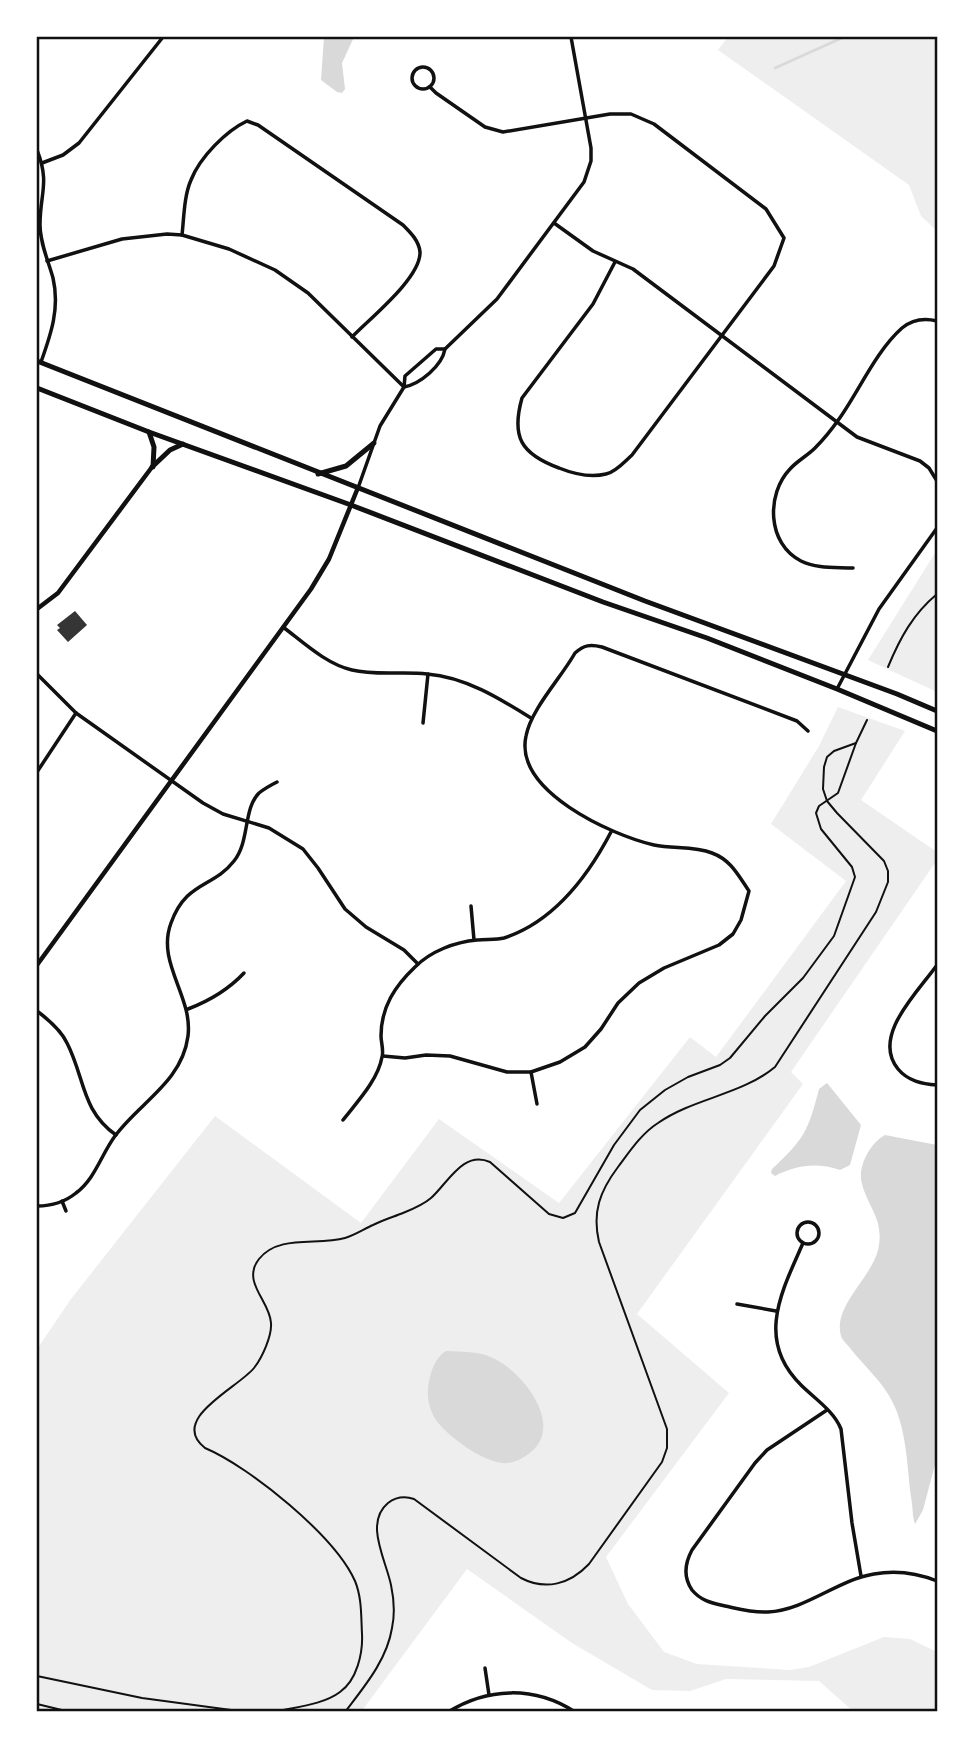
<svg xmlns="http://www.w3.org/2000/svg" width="974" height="1749" font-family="'Nunito Sans',sans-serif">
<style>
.green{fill:#eee}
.water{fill:#d9d9d9}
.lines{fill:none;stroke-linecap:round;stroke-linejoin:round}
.stream{stroke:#d9d9d9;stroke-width:2.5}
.building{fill:#353535}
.path{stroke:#111;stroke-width:2}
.minor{stroke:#111;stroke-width:3.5}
.tertiary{stroke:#111;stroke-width:4.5}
.secondary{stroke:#111;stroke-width:5}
.neatline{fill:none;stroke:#111;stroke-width:2.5}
</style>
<rect width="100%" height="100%" fill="#fff"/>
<g class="green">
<polygon points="728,37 937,37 937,231 921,216 909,185 718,50"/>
<polygon points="937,550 937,692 868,660"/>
<polygon points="838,707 905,731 861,800 937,852 937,860 791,1072 803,1084 637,1314 729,1393 606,1557 628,1604 664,1652 697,1664 790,1670 809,1667 884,1637 910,1639 937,1652 937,1712 854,1712 819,1681 726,1679 690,1691 652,1690 572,1643 467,1569 361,1712 37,1712 37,1349 71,1299 215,1116 361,1223 439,1119 559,1203 690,1037 716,1057 846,881 771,824 819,746"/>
</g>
<g class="water">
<polygon points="324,37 354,37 342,63 345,89 342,93 337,92 321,80"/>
<path d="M 827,1083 L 861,1125 L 850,1165 L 840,1170 C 817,1162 796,1165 775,1176 L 771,1173 L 772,1169 C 804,1139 808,1132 819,1089 Z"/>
<path d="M 885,1135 L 937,1145 L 937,1457 L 923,1510 L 915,1524 C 912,1515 913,1506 911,1497 C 907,1467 907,1431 893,1403 C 883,1382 864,1366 850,1348 C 848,1345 842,1340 841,1336 C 832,1305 875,1276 879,1245 C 883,1218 868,1207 862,1184 C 857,1167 870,1143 885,1135 Z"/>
<path d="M 446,1351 C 462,1352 479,1351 493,1358 C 525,1373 567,1429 527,1455 C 520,1460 511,1464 502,1463 C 481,1461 442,1433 433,1415 C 426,1401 427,1387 431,1373 C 434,1364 438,1356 446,1351 Z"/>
</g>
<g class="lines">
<polyline class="stream" points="775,68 844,37"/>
</g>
<polygon class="building" points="75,611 87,625 68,642 57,630 60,628 57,625"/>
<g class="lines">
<g class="path">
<path d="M 888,667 C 900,638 913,614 937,594"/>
<polyline points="37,1676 142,1698 246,1712"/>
<polyline points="37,1704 70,1712"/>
<path d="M 274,1712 C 294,1707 323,1705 340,1692 C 357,1680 363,1653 362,1634 C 361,1616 362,1598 355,1581 C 335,1536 250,1467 205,1448 C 168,1419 238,1388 254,1368 C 262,1358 272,1336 271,1323 C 270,1301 241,1282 259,1259 C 279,1234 317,1246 345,1238 C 355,1235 364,1229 373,1225 C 383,1220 393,1217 403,1213 C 413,1209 423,1205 431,1198 C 448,1183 463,1150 490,1162 L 549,1214 L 563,1218 L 575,1213 L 614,1145 L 640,1110 L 665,1090 L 688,1077 L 720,1065 L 730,1058 L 765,1016 L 803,978 L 834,936 L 855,877 L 852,867 L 821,829 L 816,813 L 819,806 L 838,793 L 856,743"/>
<path d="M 345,1712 C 364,1687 387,1660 392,1628 C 395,1614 394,1599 391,1585 C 386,1560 364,1523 388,1503 C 396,1497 405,1496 414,1499 L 521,1578 C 546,1591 570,1584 589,1564 L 662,1462 L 667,1448 L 667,1429 L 599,1242 C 592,1212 600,1191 618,1167 C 630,1151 641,1134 658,1123 C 694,1098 741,1095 775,1067 L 876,912 L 888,882 L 888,871 L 884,861 L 837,813 L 827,801 L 823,789 L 824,767 L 827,757 L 834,751 L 856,743 L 867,720"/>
</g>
<g class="minor">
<circle cx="423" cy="78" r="11"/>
<path d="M 430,87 L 436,93 L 485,127 L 503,132 L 610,114 L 631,114 L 654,124 L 766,209 L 784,238 L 774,266 L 632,455 C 625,461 616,472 606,474 C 590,478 574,474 559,468 C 521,454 511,437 522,398 L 593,304 L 615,262"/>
<path d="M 37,150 C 50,183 40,193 40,225 C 40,243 48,260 53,278 C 60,308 51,334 41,362"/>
<polyline points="42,163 63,155 79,143 163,37"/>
<polyline points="554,223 593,251 633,269 857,437 920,461 929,468 937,481"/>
<path d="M 182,235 C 184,217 184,196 191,180 C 200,157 226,131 247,121 L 258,125 L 403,225 C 411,233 419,241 420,252 C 421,278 369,319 352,337"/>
<polyline points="47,261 122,239 167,234 182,235 229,249 275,270 308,293 404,387"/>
<path d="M 404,387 C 420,384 442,366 445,349 L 497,299 L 584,182 L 591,161 L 591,148 L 571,37"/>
<polyline points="358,488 380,426 404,387 405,376 436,349 445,349"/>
<path d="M 853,568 C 836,567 817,569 801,561 C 767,544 766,494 790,469 C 797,461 807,456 815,448 C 823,440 832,429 839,419 C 859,391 876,351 902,328 C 913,319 925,318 937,321"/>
<path d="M 283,627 C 303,642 326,664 352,670 C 376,676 403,671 427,674 C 465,677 499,698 531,718"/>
<polyline points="37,674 76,713 203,803 223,814 269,828 303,849 318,868 345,909 366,927 404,950 418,964"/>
<polyline points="837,689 879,609 937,528"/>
<polyline points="423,723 428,674"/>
<polyline points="37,772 76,713"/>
<polyline points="471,906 474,940"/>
<path d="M 937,965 C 918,992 871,1036 898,1069 C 908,1081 922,1084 937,1085"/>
<path d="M 188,1009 C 209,1001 228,990 244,973"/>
<path d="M 37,1011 C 49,1020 61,1030 67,1043 C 85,1078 81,1110 116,1135"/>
<path d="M 383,1056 L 405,1058 L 426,1055 L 450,1056 L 507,1072 L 531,1072 L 560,1062 L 585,1047 L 601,1029 L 618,1003 L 639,983 L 664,968 L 719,945 L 733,934 L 741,920 L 749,891 C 738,875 731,860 712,853 C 694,846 673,849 654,845 C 611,835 514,791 526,736 C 531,709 561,678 575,653 C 584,645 590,644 602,647 L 797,721 L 808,731"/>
<polyline points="531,1072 537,1104"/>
<path d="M 343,1120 C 357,1102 378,1080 382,1057 C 384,1050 381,1043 381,1036 C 381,1007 395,986 415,967 C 431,951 455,942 477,940 C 486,939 496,940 504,938 C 553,922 588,876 611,832"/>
<polyline points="62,1201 66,1211"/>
<path d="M 37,1206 C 51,1206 65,1202 76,1193 C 95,1179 101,1155 115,1136 C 140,1102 182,1082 188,1036 C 193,996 156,963 171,923 C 186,881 213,888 234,861 C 250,841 243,809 259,793 C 264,789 271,785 277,782"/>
<circle cx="808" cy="1233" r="11"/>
<path d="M 803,1243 C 782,1291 755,1340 801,1385 C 814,1398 834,1411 841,1429 L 852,1523 L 861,1576"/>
<polyline points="737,1304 776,1311"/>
<path d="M 827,1410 L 767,1450 L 755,1463 L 692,1550 C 685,1563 683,1577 692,1590 C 701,1601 712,1603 725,1606 C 739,1609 753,1613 768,1612 C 806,1610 837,1580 874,1574 C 896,1570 917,1573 937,1581"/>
<polyline points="485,1668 489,1695"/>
<path d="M 448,1712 C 488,1687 535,1686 575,1712"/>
</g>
<g class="tertiary">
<polyline points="37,609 58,593 152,467"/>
<polyline points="37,965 311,589 329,559 357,490"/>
</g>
<g class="secondary">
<polyline points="37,361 645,601 897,694 937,711"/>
<polyline points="37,388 149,432 351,505 603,602 707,638 837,689 937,731"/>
<polyline points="149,432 154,447 153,467"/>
<polyline points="152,467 170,450 183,444"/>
<polyline points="318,474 346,466 374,443"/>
</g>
</g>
<rect width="974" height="1749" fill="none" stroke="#ffffff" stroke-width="77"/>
<rect x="38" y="38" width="898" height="1672" class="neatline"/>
</svg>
